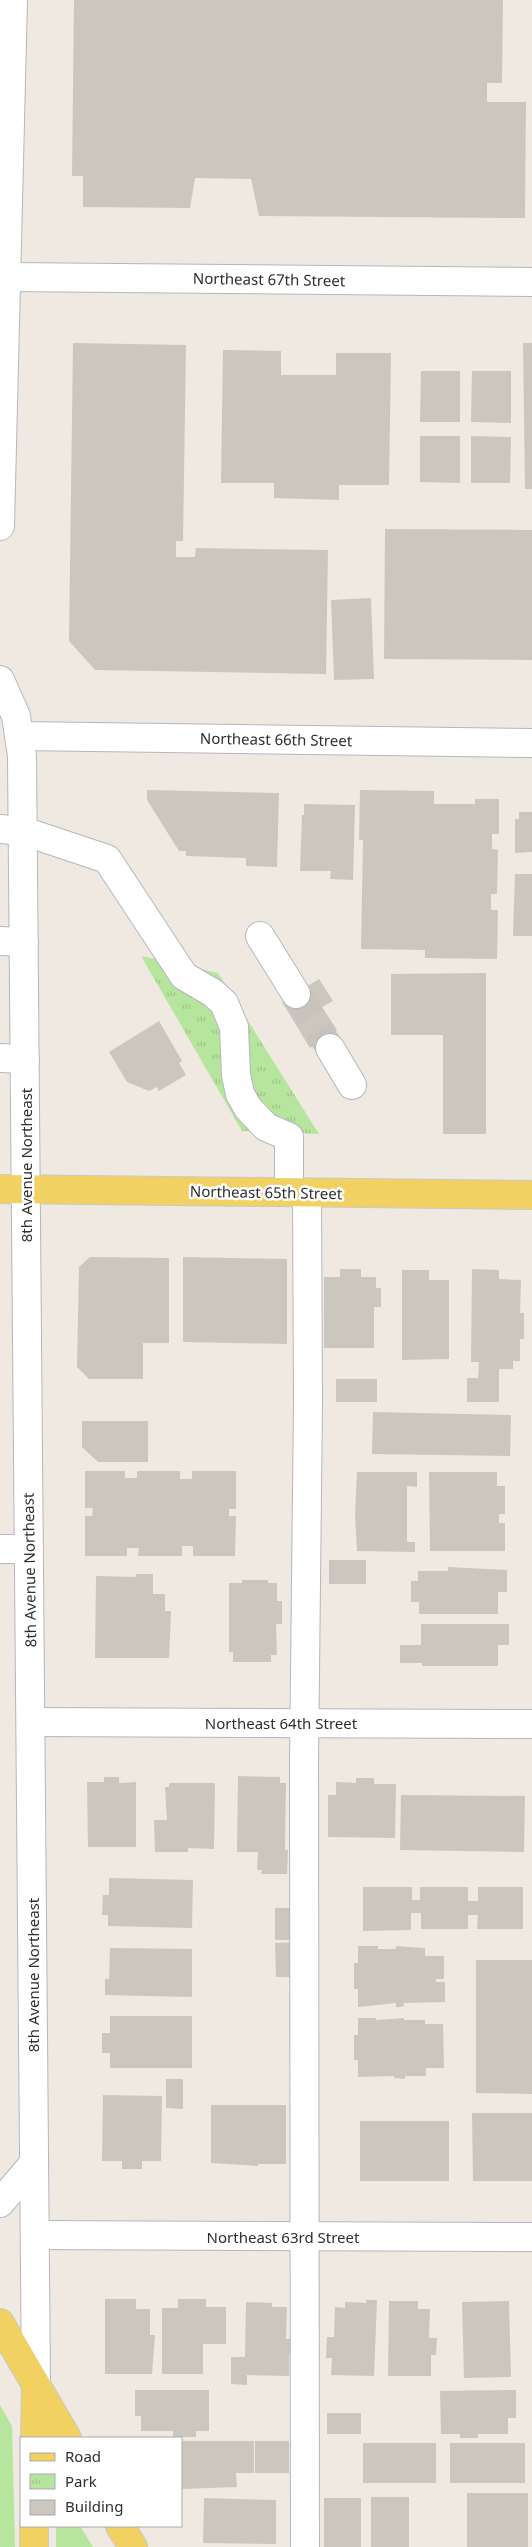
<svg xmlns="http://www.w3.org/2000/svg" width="532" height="2547" font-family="'Noto Sans',sans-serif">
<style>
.grass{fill:#b6e59e}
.park{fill:url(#park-tufts)}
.building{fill:#cbc7bf}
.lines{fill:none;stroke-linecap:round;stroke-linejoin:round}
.minor-tunnel{stroke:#c8c4bd;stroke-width:28;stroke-dasharray:28 14;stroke-linecap:butt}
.minor-casing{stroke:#b4b7c1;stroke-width:30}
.major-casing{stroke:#c9c9c9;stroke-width:30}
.minor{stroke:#fff;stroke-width:28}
.major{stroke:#f2d163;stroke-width:28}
.labels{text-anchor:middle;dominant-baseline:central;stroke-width:5;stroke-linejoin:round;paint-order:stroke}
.street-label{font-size:15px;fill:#2e2e2e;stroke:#fff}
</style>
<defs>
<pattern id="park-tufts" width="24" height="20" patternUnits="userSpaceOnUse" patternTransform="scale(1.25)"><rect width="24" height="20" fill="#b6e59e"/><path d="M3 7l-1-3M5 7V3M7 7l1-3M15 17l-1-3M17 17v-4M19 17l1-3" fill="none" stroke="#9dc588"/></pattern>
</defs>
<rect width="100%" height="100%" fill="#efe9e1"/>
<g class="grass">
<polygon points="0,2405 12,2426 15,2547 0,2547"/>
<polygon points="56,2526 80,2526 93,2547 56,2547"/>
</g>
<polygon class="park" points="141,956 218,973 319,1134 242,1131"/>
<g class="building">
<polygon points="74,0 503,0 502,83 487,83 487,102 526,102 525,218 259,216 251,179 195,178 190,208 83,207 83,176 72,176"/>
<polygon points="73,343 186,345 183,541 176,541 176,557 195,557 196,548 328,550 326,674 95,670 69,641"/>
<polygon points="523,343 532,343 532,489 525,489"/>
<polygon points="223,350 281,351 281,375 336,375 336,353 391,353 389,485 339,485 339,500 274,498 274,483 221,483"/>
<polygon points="421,371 460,371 460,422 420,422"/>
<polygon points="472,371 511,371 511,423 471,422"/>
<polygon points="420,436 460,436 460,483 420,482"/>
<polygon points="471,436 511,437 510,483 471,483"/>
<polygon points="385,529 532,530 532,660 384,659"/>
<polygon points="371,598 374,679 334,680 331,600"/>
<polygon points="147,790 279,793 277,867 246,866 246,858 186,856 186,851 179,851 147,800"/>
<polygon points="360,790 434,791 434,804 475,804 475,799 499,799 499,834 492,834 492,849 498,850 497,894 491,894 491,910 498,910 497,959 425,958 425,950 361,949 363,840 359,840"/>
<polygon points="304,804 355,805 353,880 330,879 331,871 300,871 302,815 304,815"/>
<polygon points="519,812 532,812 532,852 515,853 515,819 519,819"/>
<polygon points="515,874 532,874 532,936 513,936"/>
<polygon points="486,973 486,1134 443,1134 443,1035 391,1035 391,974"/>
<polygon points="319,979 333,1001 322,1007 337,1030 330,1035 322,1053 316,1044 310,1048 282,1002"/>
<polygon points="159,1021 182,1061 179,1063 186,1075 159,1091 157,1087 149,1091 127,1082 109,1052"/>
<polygon points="90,1257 169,1258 169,1343 143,1343 143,1379 89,1379 77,1367 79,1267"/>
<polygon points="183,1257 287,1259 287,1344 183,1342"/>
<polygon points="340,1269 361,1269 361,1277 376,1277 376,1288 381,1288 381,1307 374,1307 374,1348 324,1348 324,1277 340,1277"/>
<polygon points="472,1269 499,1270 499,1279 521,1280 520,1313 524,1313 524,1339 520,1339 520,1361 513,1361 513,1369 499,1369 499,1402 467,1402 467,1378 478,1378 479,1362 471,1362"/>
<polygon points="402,1270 429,1270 429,1280 449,1280 449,1359 402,1360"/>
<rect x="336" y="1379" width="41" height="23"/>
<polygon points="373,1412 511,1415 510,1456 372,1454"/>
<polygon points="82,1421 148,1421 148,1462 98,1462 82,1447"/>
<polygon points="85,1471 125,1471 125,1478 137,1478 137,1471 180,1471 180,1479 192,1479 192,1471 236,1471 236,1509 229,1509 229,1516 236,1516 235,1556 193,1556 193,1546 182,1546 182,1556 138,1556 139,1548 127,1548 127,1556 85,1556 85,1516 92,1516 93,1508 85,1508"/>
<polygon points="357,1472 417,1472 417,1487 407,1486 407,1542 415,1542 415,1552 357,1551 355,1514"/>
<polygon points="429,1472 497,1472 497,1486 505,1486 505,1514 499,1514 499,1523 505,1523 505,1551 430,1551"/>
<rect x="329" y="1560" width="37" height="24"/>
<polygon points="448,1567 507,1570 507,1592 498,1592 498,1614 419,1614 419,1602 411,1602 411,1581 418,1581 418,1571 448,1571"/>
<polygon points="136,1574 153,1574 153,1594 165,1594 165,1611 171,1611 169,1658 95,1658 96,1576 136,1577"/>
<polygon points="242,1580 268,1580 268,1583 277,1583 277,1601 282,1601 282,1624 276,1624 277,1655 271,1655 271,1662 233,1662 233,1652 229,1652 229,1583 242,1583"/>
<polygon points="421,1624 509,1624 509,1645 498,1645 498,1666 422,1666 422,1663 400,1663 400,1645 421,1645"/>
<polygon points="238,1776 280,1777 280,1783 286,1783 285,1850 288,1850 287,1874 261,1874 262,1870 257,1870 258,1852 237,1852"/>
<polygon points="104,1777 119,1777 119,1783 136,1782 136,1847 88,1847 87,1782 104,1782"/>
<polygon points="356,1778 374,1778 374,1784 396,1784 395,1838 328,1837 328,1795 336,1795 336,1782 356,1783"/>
<polygon points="169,1783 215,1783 214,1849 188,1848 188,1852 155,1852 154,1820 167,1820 165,1787 169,1787"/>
<polygon points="401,1795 525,1796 524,1852 400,1850"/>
<polygon points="109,1878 193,1880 192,1928 108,1926 108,1915 102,1915 103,1895 109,1895"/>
<polygon points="363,1887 412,1887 412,1900 420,1900 420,1887 468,1887 468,1901 478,1901 478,1887 523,1887 523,1929 477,1929 478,1915 468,1915 468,1929 421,1929 421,1913 411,1913 411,1930 363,1931"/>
<rect x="275" y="1908" width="22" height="32"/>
<polygon points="297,1942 297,1977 276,1977 275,1943"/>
<polygon points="358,1946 378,1946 378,1949 396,1949 396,1946 425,1948 425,1956 444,1956 444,1979 436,1979 436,1982 445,1982 445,2002 404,2003 404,2006 400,2007 396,2007 396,2003 358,2007 358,1989 354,1989 354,1963 358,1963"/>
<polygon points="110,1948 192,1949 192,1997 105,1995 105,1979 109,1979"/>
<polygon points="476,1960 532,1960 532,2094 476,2093"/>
<polygon points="110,2016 192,2016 192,2068 110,2068 110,2053 102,2053 102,2033 110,2033"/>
<polygon points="358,2018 376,2018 376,2020 404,2018 404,2020 425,2020 425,2024 443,2024 444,2068 426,2068 426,2076 405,2076 405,2079 394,2078 394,2076 358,2077 358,2060 354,2060 354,2035 358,2035"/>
<polygon points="166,2079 183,2079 183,2109 166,2108"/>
<polygon points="103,2095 162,2096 161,2161 142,2161 142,2169 122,2169 122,2161 102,2161"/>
<polygon points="211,2105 286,2105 286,2164 258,2164 258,2166 211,2163"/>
<polygon points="472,2113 532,2113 532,2181 473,2181"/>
<rect x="360" y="2121" width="89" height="60"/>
<polygon points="105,2299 136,2299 136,2309 150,2309 150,2335 155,2335 152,2374 105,2374"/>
<polygon points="178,2299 206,2299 206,2307 226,2307 226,2344 203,2344 203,2374 162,2374 162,2308 178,2308"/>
<polygon points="366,2300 377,2300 374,2376 331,2375 332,2358 326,2358 327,2337 334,2337 335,2307 345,2308 345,2302 366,2303"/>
<polygon points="389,2301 418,2301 418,2309 430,2309 429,2338 437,2338 436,2355 431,2355 431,2376 388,2376"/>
<polygon points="509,2301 511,2377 464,2378 462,2302"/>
<polygon points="246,2302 272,2303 272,2307 287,2307 286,2339 294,2339 294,2354 289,2354 289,2376 247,2375 247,2385 231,2384 231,2357 245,2357"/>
<polygon points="135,2390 209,2390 209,2431 196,2431 196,2437 173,2437 173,2431 141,2431 141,2416 135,2416"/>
<polygon points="516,2390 516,2418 508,2418 508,2434 478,2434 478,2438 460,2438 460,2434 441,2434 440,2391"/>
<rect x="327" y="2413" width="34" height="21"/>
<polygon points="181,2441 254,2441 254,2473 236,2473 237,2487 181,2489"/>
<rect x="255" y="2441" width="34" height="32"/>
<rect x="363" y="2443" width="73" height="40"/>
<rect x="450" y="2443" width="75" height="40"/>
<rect x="467" y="2493" width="61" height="54"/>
<rect x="371" y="2497" width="38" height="50"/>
<polygon points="204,2498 276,2500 276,2544 203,2543"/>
<rect x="324" y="2498" width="37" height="49"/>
</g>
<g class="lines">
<polyline class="minor-tunnel" points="296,994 330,1048"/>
<g class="minor-casing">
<g id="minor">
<polyline points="7,277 532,282"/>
<polyline points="0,526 13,0"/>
<polyline points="0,680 16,716 22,756 36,2386"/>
<polyline points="20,736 532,743"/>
<polyline points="0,829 23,831 107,859 184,976 213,993 224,1003 234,1027 236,1075 240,1094 248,1108 266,1127 289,1137 289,1192"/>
<polyline points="260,936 296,994"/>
<polyline points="0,941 24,942"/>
<polyline points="330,1048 352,1085"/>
<polyline points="0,1058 25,1059"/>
<polyline points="0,1549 29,1549"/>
<polyline points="31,1722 532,1724"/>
<polyline points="0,2203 34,2163"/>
<polyline points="35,2235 532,2237"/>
<polyline points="305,2547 304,1764 308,1402 307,1193"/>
</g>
</g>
<g class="major-casing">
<g id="major">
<polyline points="0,1189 532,1195"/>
<polyline points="0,2323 67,2438"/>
<polyline points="35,2438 36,2386"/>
<polyline points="120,2526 133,2547"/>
<polyline points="34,2547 34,2526"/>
</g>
</g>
<use href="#minor" class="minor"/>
<use href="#major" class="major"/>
</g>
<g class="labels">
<g class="street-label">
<text transform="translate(269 279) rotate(1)">Northeast 67th Street</text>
<text transform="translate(276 739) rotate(1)">Northeast 66th Street</text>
<text transform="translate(26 1165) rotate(-90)">8th Avenue Northeast</text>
<text transform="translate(266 1192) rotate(1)">Northeast 65th Street</text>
<text transform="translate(29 1570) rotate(-91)">8th Avenue Northeast</text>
<text x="281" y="1723">Northeast 64th Street</text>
<text transform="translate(33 1975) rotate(-90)">8th Avenue Northeast</text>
<text x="283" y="2237">Northeast 63rd Street</text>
</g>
</g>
<rect x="20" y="2437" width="162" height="90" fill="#ffffff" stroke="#ababab"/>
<rect x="30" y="2453" width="25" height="8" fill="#f2d163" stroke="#ababab"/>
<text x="65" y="2462" font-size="15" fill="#2e2e2e">Road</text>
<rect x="30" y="2474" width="25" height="15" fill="url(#park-tufts)" stroke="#ababab"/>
<text x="65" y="2487" font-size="15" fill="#2e2e2e">Park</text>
<rect x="30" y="2500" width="25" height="15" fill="#cbc7bf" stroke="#ababab"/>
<text x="65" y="2512" font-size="15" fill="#2e2e2e">Building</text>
</svg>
